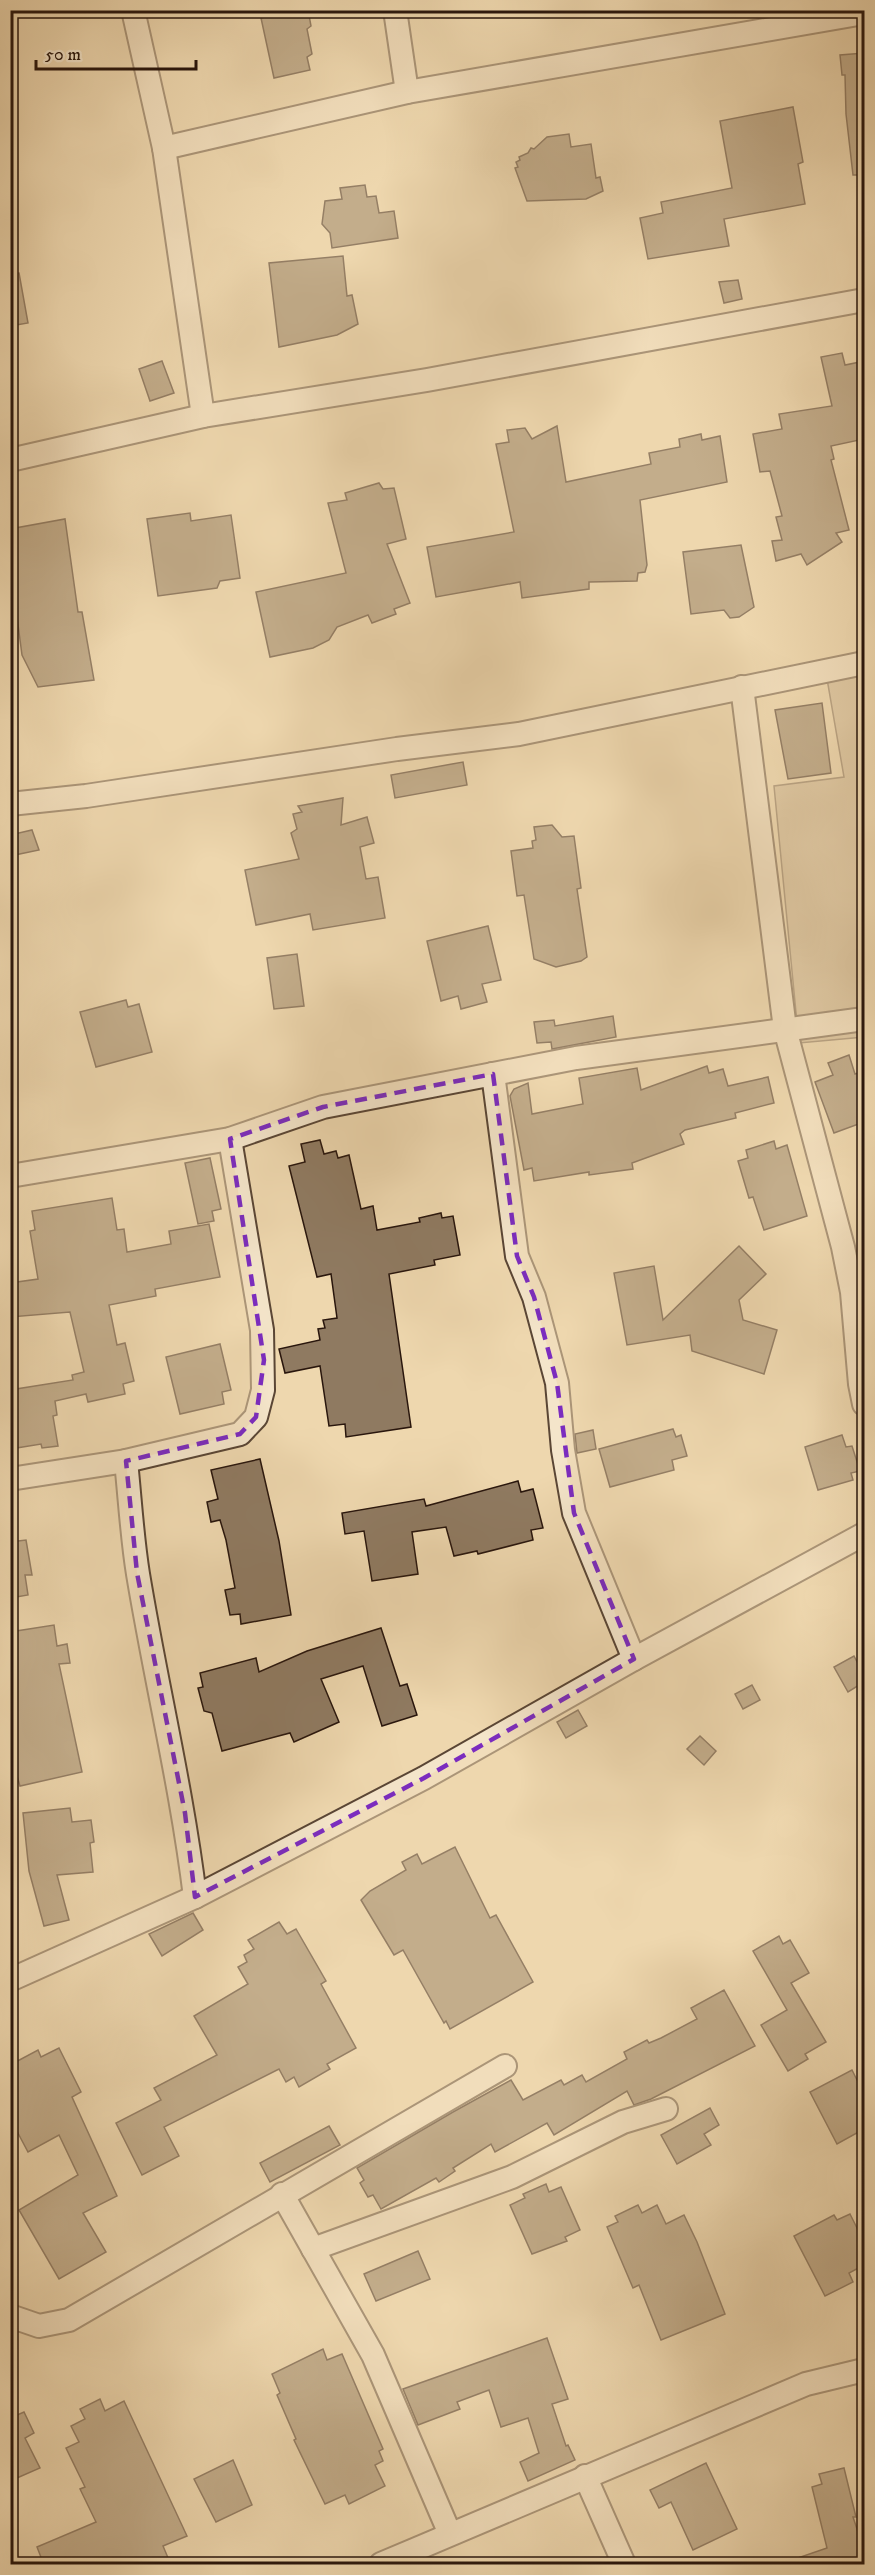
<svg xmlns="http://www.w3.org/2000/svg" width="875" height="2575" font-family="'IM FELL DW Pica',serif">
<style>
.green{fill:#cdb693;stroke:#7b6650;stroke-width:1.5}
.building{fill:#8f7a61;stroke:#29160d;stroke-width:1.5}
.lines{fill:none;stroke-linecap:round;stroke-linejoin:round}
.street-casing{stroke:#5a4635;stroke-width:26}
.street{stroke:#f4e5ca;stroke-width:22}
.marked{fill:none;stroke:#7b2cbf;stroke-width:4.5;stroke-dasharray:12 8;stroke-linejoin:round}
</style>
<rect width="100%" height="100%" fill="#eed7ae"/>
<filter id="stains"><feTurbulence type="fractalNoise" baseFrequency=".00333" numOctaves="4"/><feColorMatrix values="0 0 0 0 .2 0 0 0 0 .09 0 0 0 0 .02 0 0 0 .5 -.17"/></filter>
<radialGradient id="worn" r=".72"><stop offset=".6" stop-color="#630" stop-opacity="0"/><stop offset="1" stop-color="#630" stop-opacity=".3"/></radialGradient>
<polygon class="green" points="864,666 864,1037 799,1043 774,786 844,777 826,673"/>
<g class="building">
<polygon points="297,10 308,10 311,26 307,29 312,54 307,57 310,70 274,78 261,18"/>
<polygon points="864,53 864,175 853,175 846,114 845,75 842,75 840,55"/>
<polygon points="793,107 803,162 798,164 805,204 724,219 729,246 648,259 640,218 663,213 661,202 732,188 720,121"/>
<polygon points="569,134 571,147 591,144 596,178 600,177 603,191 586,199 527,201 515,168 518,167 516,162 520,160 519,157 528,153 531,148 534,149 547,137"/>
<polygon points="365,185 367,197 376,196 379,213 394,211 398,238 332,248 330,233 322,224 325,201 342,199 340,188"/>
<polygon points="343,256 347,296 352,295 358,324 337,335 279,347 269,263"/>
<polygon points="19,273 28,323 10,326 10,274"/>
<polygon points="738,280 742,299 724,303 719,282"/>
<polygon points="842,353 845,365 860,362 864,384 864,439 831,446 834,459 831,460 849,530 836,533 842,542 807,565 801,554 776,561 772,541 782,540 776,517 782,516 770,471 760,472 753,434 782,429 779,414 832,406 821,357"/>
<polygon points="162,361 174,393 150,401 139,369"/>
<polygon points="557,426 566,482 651,464 649,453 680,447 679,439 701,434 702,440 720,436 727,482 640,500 647,565 645,572 638,573 637,581 589,582 589,589 522,598 520,582 436,597 427,547 514,532 496,444 509,442 507,430 525,428 532,439"/>
<polygon points="379,483 383,489 394,488 406,539 387,544 410,603 394,609 396,614 372,623 368,615 337,627 329,640 313,648 270,657 256,592 346,573 328,503 347,500 345,493"/>
<polygon points="190,513 191,521 231,515 240,578 220,581 217,588 158,596 147,519"/>
<polygon points="65,519 78,612 82,612 94,680 38,687 22,655 17,617 10,618 10,529"/>
<polygon points="741,545 754,607 739,617 730,618 724,610 691,614 683,552"/>
<polygon points="822,703 831,773 788,779 775,710"/>
<polygon points="463,762 467,785 395,798 391,775"/>
<polygon points="343,798 341,825 367,817 374,843 360,847 366,879 378,877 385,918 313,930 310,914 256,925 245,870 299,859 291,833 297,829 293,814 302,812 298,806"/>
<polygon points="552,825 562,837 574,836 581,888 577,889 587,957 581,961 556,967 534,959 524,895 517,896 511,851 533,848 532,841 536,840 534,827"/>
<polygon points="32,830 39,850 10,856 10,835"/>
<polygon points="488,926 501,980 482,984 487,1002 461,1009 458,996 441,1001 427,941"/>
<polygon points="297,954 304,1006 274,1009 267,958"/>
<polygon points="126,1000 128,1007 139,1004 152,1052 96,1067 80,1012"/>
<polygon points="613,1016 616,1037 552,1049 551,1042 537,1043 534,1022 554,1020 555,1026"/>
<polygon points="849,1055 855,1074 864,1071 864,1122 834,1133 815,1082 833,1075 828,1063"/>
<polygon points="707,1066 709,1073 723,1069 728,1086 768,1077 774,1103 735,1113 736,1118 685,1130 680,1134 684,1144 632,1163 633,1169 589,1175 589,1172 534,1181 532,1168 524,1170 510,1096 514,1089 528,1083 532,1114 583,1104 579,1078 637,1068 641,1090"/>
<polygon points="320,1140 324,1154 336,1151 338,1158 349,1155 361,1209 373,1206 377,1230 420,1222 419,1218 441,1213 442,1218 453,1216 460,1255 434,1260 435,1265 389,1274 411,1427 346,1437 345,1424 329,1426 320,1366 285,1373 279,1349 320,1340 318,1329 325,1328 323,1320 337,1318 331,1274 317,1277 289,1166 305,1162 301,1144"/>
<polygon points="774,1141 776,1149 787,1145 807,1216 764,1230 753,1197 749,1198 738,1161 748,1158 746,1150"/>
<polygon points="210,1158 221,1209 212,1211 214,1221 198,1224 185,1163"/>
<polygon points="112,1198 117,1230 124,1229 127,1252 171,1244 169,1231 209,1224 220,1277 155,1289 156,1296 109,1305 117,1345 125,1343 134,1381 123,1384 125,1394 88,1402 86,1394 55,1401 57,1415 53,1416 58,1446 42,1448 41,1444 10,1449 10,1390 73,1380 72,1375 84,1372 70,1312 10,1317 10,1283 38,1279 30,1231 35,1230 32,1211"/>
<polygon points="739,1246 766,1274 739,1300 743,1320 777,1330 764,1374 692,1351 690,1335 627,1345 614,1273 654,1266 663,1320"/>
<polygon points="220,1344 231,1390 222,1392 224,1404 180,1414 166,1357"/>
<polygon points="673,1429 676,1437 681,1435 687,1456 672,1460 674,1470 610,1487 599,1449"/>
<polygon points="593,1430 596,1449 577,1453 575,1434"/>
<polygon points="842,1435 846,1447 852,1446 860,1471 851,1473 853,1480 818,1490 805,1447"/>
<polygon points="260,1459 279,1541 291,1615 241,1624 240,1614 230,1615 225,1590 235,1588 226,1540 220,1520 211,1522 207,1502 218,1499 211,1470"/>
<polygon points="518,1481 521,1492 533,1489 543,1528 531,1530 533,1540 478,1554 477,1551 454,1556 446,1527 412,1532 418,1574 372,1581 364,1531 345,1534 342,1513 424,1499 426,1506"/>
<polygon points="26,1540 32,1575 25,1575 28,1595 10,1598 10,1542"/>
<polygon points="54,1625 57,1646 67,1644 70,1663 59,1664 82,1772 20,1786 10,1752 10,1632"/>
<polygon points="381,1628 400,1686 407,1684 417,1715 382,1726 363,1666 321,1679 339,1722 294,1742 290,1733 222,1751 212,1713 204,1711 198,1688 203,1687 200,1673 256,1658 259,1672 307,1651"/>
<polygon points="854,1656 864,1675 864,1682 848,1692 834,1667"/>
<polygon points="752,1685 760,1700 743,1709 735,1694"/>
<polygon points="578,1710 587,1726 566,1738 557,1722"/>
<polygon points="700,1736 716,1751 704,1765 687,1749"/>
<polygon points="70,1808 72,1822 91,1820 94,1842 90,1843 93,1872 57,1875 69,1920 44,1926 29,1871 23,1813"/>
<polygon points="455,1847 490,1918 496,1915 533,1982 450,2029 446,2021 444,2023 403,1950 394,1955 361,1900 370,1891 406,1870 402,1862 417,1854 422,1864"/>
<polygon points="193,1913 203,1930 162,1956 149,1934"/>
<polygon points="279,1922 287,1934 296,1929 326,1981 321,1984 356,2048 327,2064 330,2069 299,2087 294,2077 286,2082 279,2069 164,2127 179,2156 142,2175 116,2123 161,2100 154,2088 217,2055 194,2016 248,1984 238,1967 247,1962 244,1955 254,1949 248,1940"/>
<polygon points="779,1936 783,1944 790,1940 809,1973 791,1983 826,2042 805,2054 808,2059 788,2071 761,2025 787,2010 753,1951"/>
<polygon points="724,1990 755,2046 651,2099 634,2105 627,2091 554,2135 547,2123 495,2152 491,2144 453,2168 455,2171 439,2182 436,2178 381,2209 373,2195 368,2197 360,2183 364,2180 357,2168 453,2112 511,2080 523,2100 561,2080 564,2085 582,2075 586,2082 627,2059 624,2052 647,2040 649,2043 661,2038 697,2019 691,2008"/>
<polygon points="59,2048 81,2092 72,2097 117,2196 83,2213 106,2252 59,2279 19,2210 78,2175 59,2135 28,2152 10,2118 10,2065 38,2050 41,2057"/>
<polygon points="852,2070 864,2094 864,2129 837,2144 810,2092"/>
<polygon points="710,2108 719,2125 704,2134 711,2145 677,2164 661,2135"/>
<polygon points="329,2126 340,2145 270,2182 260,2163"/>
<polygon points="546,2184 549,2192 561,2187 580,2230 565,2237 567,2241 532,2254 510,2205 525,2198 523,2194"/>
<polygon points="638,2205 642,2213 657,2205 666,2224 684,2215 697,2242 725,2314 661,2340 639,2285 633,2288 607,2227 618,2222 615,2216"/>
<polygon points="850,2214 864,2242 858,2247 864,2258 864,2265 849,2273 853,2282 825,2296 794,2236 834,2215 837,2220"/>
<polygon points="418,2251 430,2279 376,2301 364,2274"/>
<polygon points="547,2338 568,2399 552,2404 566,2446 568,2445 575,2460 528,2481 520,2462 539,2453 528,2418 501,2427 489,2390 457,2402 460,2409 418,2425 403,2389"/>
<polygon points="323,2349 327,2360 342,2354 383,2449 379,2451 383,2461 375,2465 385,2486 349,2504 345,2495 325,2504 294,2440 296,2439 277,2395 280,2393 272,2374"/>
<polygon points="100,2399 105,2411 124,2401 187,2536 163,2546 171,2565 44,2565 37,2547 96,2522 80,2489 85,2487 66,2448 79,2442 71,2426 85,2419 80,2409"/>
<polygon points="10,2406 15,2416 24,2412 34,2433 25,2438 40,2468 10,2481"/>
<polygon points="233,2460 252,2505 216,2522 194,2479"/>
<polygon points="706,2463 737,2529 693,2550 671,2502 659,2508 650,2490"/>
<polygon points="844,2468 856,2517 853,2517 864,2550 864,2565 786,2565 786,2562 827,2548 812,2487 822,2484 819,2474"/>
</g>
<g class="lines">
<g class="street-casing">
<g id="street">
<polyline points="133,10 164,148 203,416"/>
<polyline points="395,10 407,92"/>
<polyline points="164,148 407,92 864,13"/>
<polyline points="10,460 203,416 427,380 864,300"/>
<polyline points="742,687 785,1029 843,1247 852,1292 860,1384 864,1404"/>
<polyline points="10,804 86,796 397,749 519,734 864,663"/>
<polyline points="493,1074 517,1256 534,1297 557,1383 563,1450 574,1513 634,1659"/>
<polyline points="10,1176 230,1139 323,1107 576,1058 864,1019"/>
<path d="M 126,1461 C 130,1499 132,1537 138,1574 C 156,1683 182,1789 195,1897"/>
<polyline points="10,1479 126,1461 240,1434 256,1417 263,1390 262,1330 230,1139"/>
<polyline points="10,1980 195,1897 424,1778 634,1659 864,1534"/>
<polyline points="282,2194 373,2355 450,2534"/>
<polyline points="313,2249 512,2177 623,2122 666,2109"/>
<polyline points="10,2316 39,2326 69,2320 505,2066"/>
<polyline points="585,2476 624,2564"/>
<polyline points="381,2564 806,2384 864,2370"/>
</g>
</g>
<use href="#street" class="street"/>
</g>
<path d="M0 0H875V2575H0ZM 493,1074 L 517,1256 L 534,1297 L 557,1383 L 574,1513 L 634,1659 L 424,1778 L 195,1897 L 185,1813 L 137,1573 L 126,1461 L 240,1434 L 256,1417 L 264,1360 L 230,1139 L 323,1107 Z" fill="#eed7ae" fill-opacity=".55" fill-rule="evenodd"/>
<path class="marked" d="M 493,1074 L 517,1256 L 534,1297 L 557,1383 L 574,1513 L 634,1659 L 424,1778 L 195,1897 L 185,1813 L 137,1573 L 126,1461 L 240,1434 L 256,1417 L 264,1360 L 230,1139 L 323,1107 Z"/>
<rect width="875" height="2575" fill="none" stroke="#eed7ae" stroke-width="36"/>
<rect x="12" y="12" width="851" height="2551" fill="none" stroke="#29160d" stroke-width="3"/>
<rect x="18" y="18" width="839" height="2539" fill="none" stroke="#29160d" stroke-width="1.5"/>
<path d="M36 60v9h160v-9" fill="none" stroke="#29160d" stroke-width="3"/>
<text x="45" y="60" font-size="18" fill="#29160d" stroke="#f4e5ca" stroke-width="4.5" paint-order="stroke">50 m</text>
<rect width="100%" height="100%" filter="url(#stains)"/>
<rect width="100%" height="100%" fill="url(#worn)"/>
</svg>
